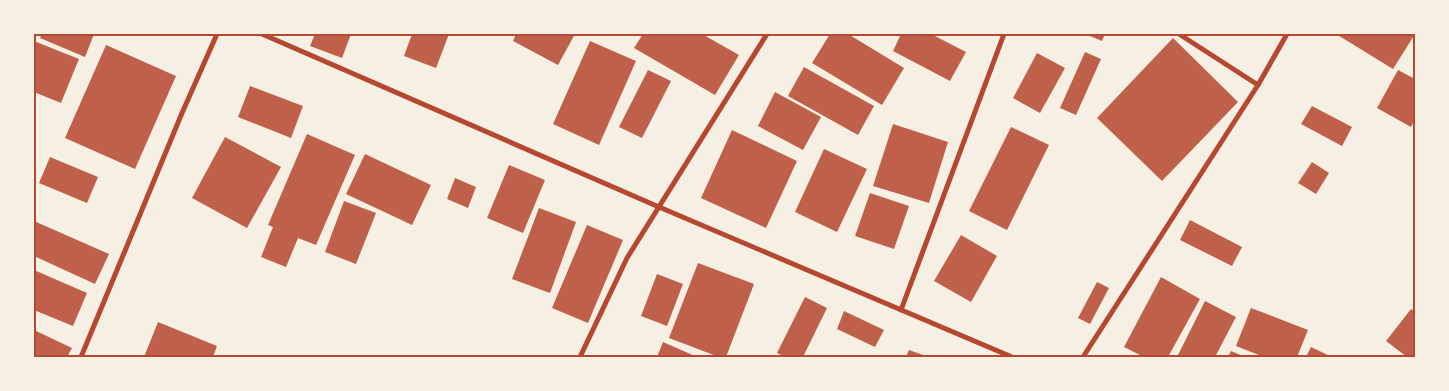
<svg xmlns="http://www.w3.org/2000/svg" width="1449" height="391" font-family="Jost,sans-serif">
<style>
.building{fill:#bf614a}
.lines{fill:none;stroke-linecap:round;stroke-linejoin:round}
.minor{stroke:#b5482f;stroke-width:5}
.neatline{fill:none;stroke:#b5482f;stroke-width:2}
</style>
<rect width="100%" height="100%" fill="#f6efe4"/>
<g class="building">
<polygon points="42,34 94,34 85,57 40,38"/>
<polygon points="315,34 351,34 342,58 310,46"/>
<polygon points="412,34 449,34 436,68 404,56"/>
<polygon points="516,34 575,34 558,65 513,41"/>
<polygon points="643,34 702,34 739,55 715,95 634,48"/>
<polygon points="830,34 848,34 904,68 882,105 812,63"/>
<polygon points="901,34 931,34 966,52 950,81 893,51"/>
<polygon points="1085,34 1105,34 1102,41"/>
<polygon points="1336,34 1415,34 1393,69"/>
<polygon points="1173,38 1238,102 1162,181 1097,118"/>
<polygon points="34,41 79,59 61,103 34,92"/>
<polygon points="590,41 636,61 599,145 553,124"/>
<polygon points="106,45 176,76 135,169 65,138"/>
<polygon points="1085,52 1101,59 1076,115 1060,108"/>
<polygon points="1037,53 1065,68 1040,113 1013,98"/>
<polygon points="804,67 874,106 858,135 788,96"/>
<polygon points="648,70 671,81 642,138 619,127"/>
<polygon points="1398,70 1415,79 1415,119 1411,127 1377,108"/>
<polygon points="250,86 303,106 291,138 238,117"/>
<polygon points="775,92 821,117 803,150 758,126"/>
<polygon points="1312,106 1352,127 1342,146 1301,124"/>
<polygon points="893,124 948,142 929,203 873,186"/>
<polygon points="1011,127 1049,145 1007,230 969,211"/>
<polygon points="732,130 797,161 766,228 701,198"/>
<polygon points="307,134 355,155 316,245 298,238 286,267 261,257 273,227 268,225"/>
<polygon points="225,137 281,167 247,228 192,198"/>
<polygon points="824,149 867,169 837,232 795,212"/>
<polygon points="365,154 431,185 412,225 346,194"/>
<polygon points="50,157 98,177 87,203 39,183"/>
<polygon points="1312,162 1329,173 1316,194 1298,183"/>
<polygon points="509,165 545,180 523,233 487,218"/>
<polygon points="455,178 476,187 468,208 447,199"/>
<polygon points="870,193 909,206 894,249 855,236"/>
<polygon points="344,201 376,213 356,264 325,252"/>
<polygon points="539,208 576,222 550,293 512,279"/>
<polygon points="1190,220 1242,247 1232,266 1180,240"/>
<polygon points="34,221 109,254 95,284 34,256"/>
<polygon points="587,225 623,240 588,323 552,308"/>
<polygon points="961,235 997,256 971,302 934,281"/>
<polygon points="698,263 754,284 726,357 719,357 669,338"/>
<polygon points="34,270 87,293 73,326 34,310"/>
<polygon points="657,274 683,284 667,326 641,316"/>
<polygon points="1161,277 1200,299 1168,357 1144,357 1124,347"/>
<polygon points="1097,282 1109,288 1090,324 1078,318"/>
<polygon points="805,297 827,308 803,357 785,357 777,353"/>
<polygon points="1205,301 1236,317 1215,357 1177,357"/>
<polygon points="1251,308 1308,330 1297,357 1264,357 1236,346"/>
<polygon points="1411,309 1415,312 1415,357 1407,357 1386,341"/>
<polygon points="844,311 884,330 875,347 837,329"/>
<polygon points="158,322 217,346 213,357 144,357"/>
<polygon points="34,330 72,348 67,357 34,357"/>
<polygon points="663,342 697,357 657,357"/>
<polygon points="1311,347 1332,357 1306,357"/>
<polygon points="909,350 929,357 906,357"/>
<polygon points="1231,351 1245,357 1228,357"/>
</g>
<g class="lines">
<g class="minor">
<polyline points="262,34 659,207 1012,357"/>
<polyline points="1179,34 1258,85"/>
<polyline points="901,310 1004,34"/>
<polyline points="81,357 182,113 217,34"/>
<polyline points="580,357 627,258 767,34"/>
<polyline points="1083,357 1258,85 1287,34"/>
</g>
</g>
<rect width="1449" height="391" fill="none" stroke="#f6efe4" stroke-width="70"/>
<rect x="35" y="35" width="1379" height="321" class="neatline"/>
</svg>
